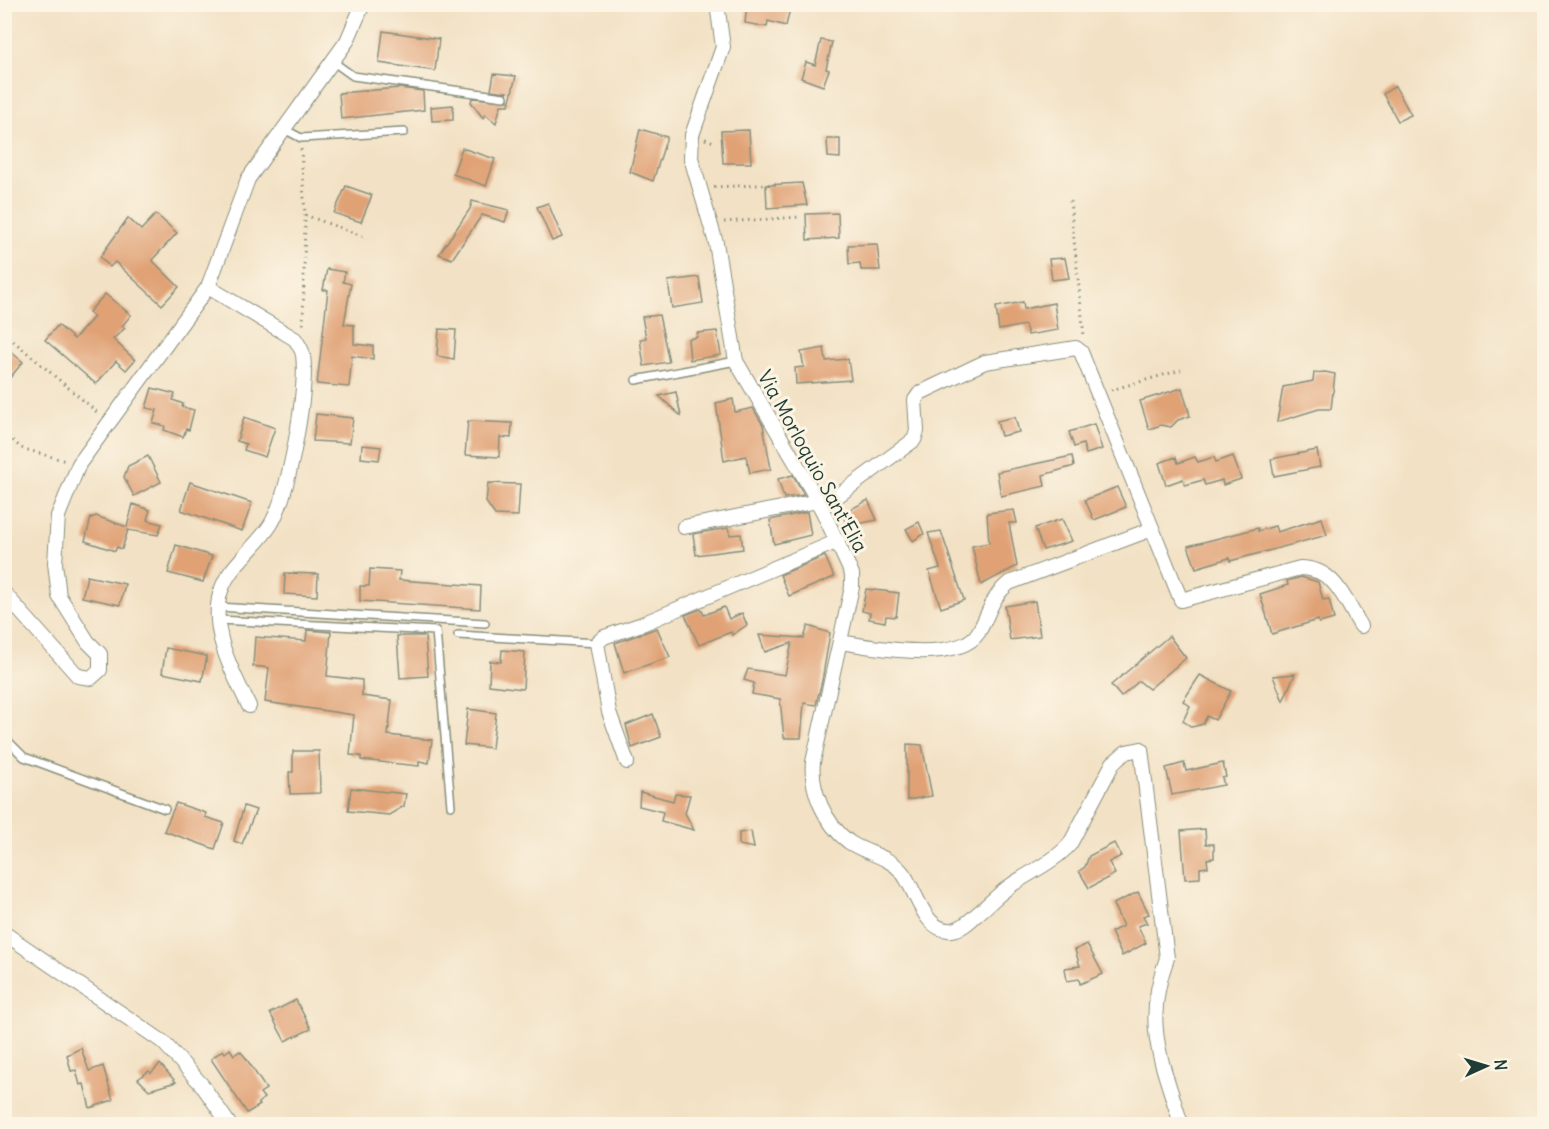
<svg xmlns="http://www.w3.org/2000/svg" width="1549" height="1129" font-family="Delius,sans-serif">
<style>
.building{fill:#e0a175}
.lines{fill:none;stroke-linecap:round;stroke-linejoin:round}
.lane-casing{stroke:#888f7c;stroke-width:10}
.street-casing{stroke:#888f7c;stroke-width:16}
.path{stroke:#888f7c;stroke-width:3;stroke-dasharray:1.5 4.5;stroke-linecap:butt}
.lane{stroke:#fff;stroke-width:7}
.street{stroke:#fff;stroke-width:14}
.labels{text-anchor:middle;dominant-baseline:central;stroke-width:6;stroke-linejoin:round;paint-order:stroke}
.street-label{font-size:20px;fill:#1f3d34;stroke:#fcf5e5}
</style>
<rect width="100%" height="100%" fill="#fcf5e5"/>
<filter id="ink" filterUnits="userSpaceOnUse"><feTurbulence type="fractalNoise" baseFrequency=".0167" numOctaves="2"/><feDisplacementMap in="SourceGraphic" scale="12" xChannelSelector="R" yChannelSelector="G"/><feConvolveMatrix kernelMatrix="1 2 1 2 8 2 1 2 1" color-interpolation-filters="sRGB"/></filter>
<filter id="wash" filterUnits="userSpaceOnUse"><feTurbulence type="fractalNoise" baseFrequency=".008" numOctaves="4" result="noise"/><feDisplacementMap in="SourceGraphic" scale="24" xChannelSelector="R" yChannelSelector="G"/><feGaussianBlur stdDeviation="1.35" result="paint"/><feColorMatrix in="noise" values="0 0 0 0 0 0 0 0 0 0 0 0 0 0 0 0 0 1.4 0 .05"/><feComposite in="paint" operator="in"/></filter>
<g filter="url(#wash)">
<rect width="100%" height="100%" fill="#f2e1c4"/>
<g id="blocks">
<g class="building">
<polygon points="747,4 791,4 786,26 768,21 767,27 745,23"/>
<polygon points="383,31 439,39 435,71 379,63"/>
<polygon points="821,40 832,42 826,69 829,70 823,86 801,78 806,62 815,65"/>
<polygon points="494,74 516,76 509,105 501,105 496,123 485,114 483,118 471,102 472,98 508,101 507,92 491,90"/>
<polygon points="1395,86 1411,115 1398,121 1383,94"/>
<polygon points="399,88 423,91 424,110 341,119 339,93"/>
<polygon points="453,105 453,120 432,121 431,107"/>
<polygon points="640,129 667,137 653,181 630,172"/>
<polygon points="749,130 751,163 723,163 721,131"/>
<polygon points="827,139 840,139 840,158 828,157"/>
<polygon points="462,148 495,159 486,186 453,174"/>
<polygon points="802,183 807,205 767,208 766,185"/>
<polygon points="346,186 372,195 361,222 334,213"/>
<polygon points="472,201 509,210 505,222 482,215 452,259 439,254 470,209"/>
<polygon points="548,203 562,237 552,241 537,207"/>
<polygon points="838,213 839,238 807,240 806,214"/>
<polygon points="156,214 177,233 152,260 179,287 162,305 115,262 110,267 100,257 128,218 141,230"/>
<polygon points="877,244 880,270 861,270 860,263 849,264 848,245"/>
<polygon points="1065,258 1069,278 1052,280 1049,259"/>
<polygon points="327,269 345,272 343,282 351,284 344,324 354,325 354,344 373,346 373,359 352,356 349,387 317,384 328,290 323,290"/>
<polygon points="699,277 703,303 672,308 668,281"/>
<polygon points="105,294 131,315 122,326 125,328 113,339 135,360 126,370 116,361 96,384 45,340 58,325 74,339 94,317 89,312"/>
<polygon points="1023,302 1024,309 1054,303 1058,330 1028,335 1025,325 999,330 996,307"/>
<polygon points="659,315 669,362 644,366 640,339 646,338 642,317"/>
<polygon points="439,329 456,330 454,359 437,356"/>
<polygon points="717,331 721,355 690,360 688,339 697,337 697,333"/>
<polygon points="4,346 23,362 4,385"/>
<polygon points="824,348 826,361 848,359 851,380 796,384 795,368 804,367 801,352"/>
<polygon points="1325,372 1335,374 1331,409 1319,409 1277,422 1283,387 1313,381 1314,373"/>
<polygon points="152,388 175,394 173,400 183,404 182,407 194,410 189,430 186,429 183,437 164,430 165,426 153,423 157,410 146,408"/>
<polygon points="1182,388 1190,416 1178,420 1171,427 1161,425 1149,429 1140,401"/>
<polygon points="676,392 681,416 659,396"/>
<polygon points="733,399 735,412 753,408 763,425 771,469 750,473 746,456 724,461 716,403"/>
<polygon points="316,414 353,418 350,443 313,441"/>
<polygon points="244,417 275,428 265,457 244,450 246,444 237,441"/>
<polygon points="1015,417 1019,432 1001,436 997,421"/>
<polygon points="468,421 512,423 511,438 500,437 499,457 465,455"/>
<polygon points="1094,424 1102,449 1086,454 1083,444 1074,447 1069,432"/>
<polygon points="362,445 381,447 379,460 361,458"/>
<polygon points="1317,450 1320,467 1274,476 1271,459"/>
<polygon points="148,456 161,482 134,496 124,477 128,466"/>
<polygon points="1072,456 1074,466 1043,475 1045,486 1001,496 997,472"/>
<polygon points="1233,456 1241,479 1223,485 1222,480 1205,485 1203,480 1185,485 1183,479 1166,485 1159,463 1176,457 1178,463 1195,457 1198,462 1214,457 1216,462"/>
<polygon points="793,475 804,495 784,498 778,479"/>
<polygon points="190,482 252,503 242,531 181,510"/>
<polygon points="488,483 520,484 518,516 495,515 486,502"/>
<polygon points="1117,487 1126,507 1094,520 1085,500"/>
<polygon points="868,500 877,520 848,526 842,514"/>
<polygon points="133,504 150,510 147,520 162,524 158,535 128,530 122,549 117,547 115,551 85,541 91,518 96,516 127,527"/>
<polygon points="1014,510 1017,523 1009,523 1017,566 981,585 972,546 989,543 987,513"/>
<polygon points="807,512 811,535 774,544 770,520"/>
<polygon points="1322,518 1327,535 1230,561 1229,558 1196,568 1188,546 1258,528 1258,531 1275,526 1277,532"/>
<polygon points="1062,519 1072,541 1043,550 1035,528"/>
<polygon points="919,522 924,534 913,541 906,529"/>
<polygon points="728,528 730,535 741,534 743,549 696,555 693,534"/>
<polygon points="941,531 964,600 941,608 929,571 940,568 928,533"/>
<polygon points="176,545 212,556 203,582 168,573"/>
<polygon points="825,556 834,577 789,596 780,575"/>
<polygon points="370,569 400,571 399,580 481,586 480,609 360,601 360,586 369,586"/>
<polygon points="285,573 318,574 317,596 284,594"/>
<polygon points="87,576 125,584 120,605 82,597"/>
<polygon points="1301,577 1318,582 1323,600 1329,599 1334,619 1319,623 1318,620 1272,634 1260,594 1288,585 1287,581"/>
<polygon points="866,589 899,593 896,617 886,616 885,622 869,619 870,613 862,611"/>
<polygon points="1035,601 1040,636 1010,640 1005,606"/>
<polygon points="724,607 729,619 742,613 747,625 732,635 731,632 699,645 685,615 701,609 704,615"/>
<polygon points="808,626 830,633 822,681 816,705 804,703 801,738 784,738 780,699 752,694 754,683 744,680 748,669 785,675 792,643 765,652 759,635 804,638"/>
<polygon points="657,628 670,657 624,673 615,643"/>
<polygon points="307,630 331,632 327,676 362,680 362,696 392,700 388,735 432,740 429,763 419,761 419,766 361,760 361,756 350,755 354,715 265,702 269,668 253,666 255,637 306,641"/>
<polygon points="397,636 425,636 428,676 400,678"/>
<polygon points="1169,636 1186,658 1149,689 1139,681 1121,697 1111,685"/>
<polygon points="166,648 207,656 202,681 162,673"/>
<polygon points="502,650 525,652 523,689 489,685 490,661 501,662"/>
<polygon points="1295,674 1283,701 1273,676"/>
<polygon points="1200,675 1231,691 1215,720 1207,716 1203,724 1192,727 1183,721 1190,706 1183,701"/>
<polygon points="468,709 496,713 492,748 464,745"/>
<polygon points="653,714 661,737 632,748 626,725"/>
<polygon points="907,744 922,745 932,796 907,800"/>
<polygon points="293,751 319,751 320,793 290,794 289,772 293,772"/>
<polygon points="1184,763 1186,771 1223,763 1226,777 1222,778 1224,785 1172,795 1166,768"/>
<polygon points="351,788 406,794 404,806 389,815 348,811"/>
<polygon points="640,792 673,801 675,794 690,795 685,813 694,830 661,821 663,812 639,806"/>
<polygon points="176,803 206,813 205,817 224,823 215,849 164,831"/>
<polygon points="244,806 256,810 242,844 234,841"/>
<polygon points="1205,829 1206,844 1214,844 1214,858 1207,859 1208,867 1200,868 1200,878 1185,879 1181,831"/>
<polygon points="751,831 754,848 739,845 739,833"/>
<polygon points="1114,843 1121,856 1109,862 1115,874 1089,888 1079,871 1085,867 1089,856"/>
<polygon points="1138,892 1149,914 1143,916 1147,923 1138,926 1146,943 1122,956 1111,932 1123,926 1113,904"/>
<polygon points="1087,944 1103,974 1080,984 1079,979 1067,981 1065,968 1080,966 1075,950"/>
<polygon points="296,1000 311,1029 285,1041 270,1013"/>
<polygon points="81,1048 89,1071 103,1066 113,1100 90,1108 84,1084 80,1085 76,1070 71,1071 67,1055"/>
<polygon points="230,1049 234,1055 240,1051 246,1058 266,1089 260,1093 264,1098 258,1103 260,1105 247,1113 211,1059 223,1050 225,1053"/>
<polygon points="160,1064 176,1082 149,1090 138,1079 149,1071 151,1073"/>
</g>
</g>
</g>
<g filter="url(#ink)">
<use href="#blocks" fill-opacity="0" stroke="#888f7c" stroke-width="1.5"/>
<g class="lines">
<g class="lane-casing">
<g id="lane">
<polyline points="332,61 353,76 504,97"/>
<polyline points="284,129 301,138 404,132"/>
<polyline points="636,380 736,361"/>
<polyline points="218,607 485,623"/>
<polyline points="218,620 436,631 451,806"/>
<polyline points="458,635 597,643"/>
<polyline points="4,737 24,757 165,809"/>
</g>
</g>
<g class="street-casing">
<g id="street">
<path d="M 717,4 L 723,47 L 692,135 L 691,158 L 716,243 L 736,361 L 818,501 L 852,574 L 852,587 L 813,762 C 810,790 825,824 849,842 C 865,853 888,856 901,871 C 916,887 923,933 952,930 C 964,929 973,917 982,910 C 991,902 1000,893 1010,886 C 1030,872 1054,862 1070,844 L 1113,763 L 1126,752 L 1141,749 L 1167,958 C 1142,1025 1162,1061 1181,1124"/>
<path d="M 208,287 L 295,339 C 298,344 302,349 303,355 C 308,390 289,494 271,524 C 255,550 225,567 219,598 C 212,636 233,673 249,706"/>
<path d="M 821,508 L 914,440 L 917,431 L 915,400 L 920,393 L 985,362 L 1076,348 L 1081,352 L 1181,600 L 1300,568 C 1335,568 1344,599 1361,626"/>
<polyline points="684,527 818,501"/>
<polyline points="4,593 78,676 91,678 100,670 100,654 88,642 59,596 55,563 58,516 79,464 208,287 248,179 347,41 363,4"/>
<path d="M 840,642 C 870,647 958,664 978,633 C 989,615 991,597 1009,583 L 1152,529"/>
<polyline points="627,762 609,712 597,643 604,637 642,624 838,541"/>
<polyline points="4,933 163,1042 202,1085 229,1124"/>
</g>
</g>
<g class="path">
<polyline points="705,139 714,142"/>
<polyline points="301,149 305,215 303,328"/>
<polyline points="714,187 778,184"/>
<polyline points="1070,201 1084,336"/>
<polyline points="305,215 365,237"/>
<polyline points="724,222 800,217"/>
<polyline points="4,333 98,413"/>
<polyline points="1111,390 1181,370"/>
<polyline points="4,432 21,448 66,461"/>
</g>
<use href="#lane" class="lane"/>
<use href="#street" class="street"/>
</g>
</g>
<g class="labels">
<g class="street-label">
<text transform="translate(813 461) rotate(61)">Via Morloquio Sant'Elia</text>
</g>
</g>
<rect width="1549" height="1129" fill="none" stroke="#fcf5e5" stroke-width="24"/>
<g transform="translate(1486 1066) rotate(86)" stroke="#fcf5e5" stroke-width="4.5" paint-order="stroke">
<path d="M0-4.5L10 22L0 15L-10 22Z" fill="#1f3d34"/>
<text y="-9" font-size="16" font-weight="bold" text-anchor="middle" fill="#1f3d34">N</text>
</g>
</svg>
